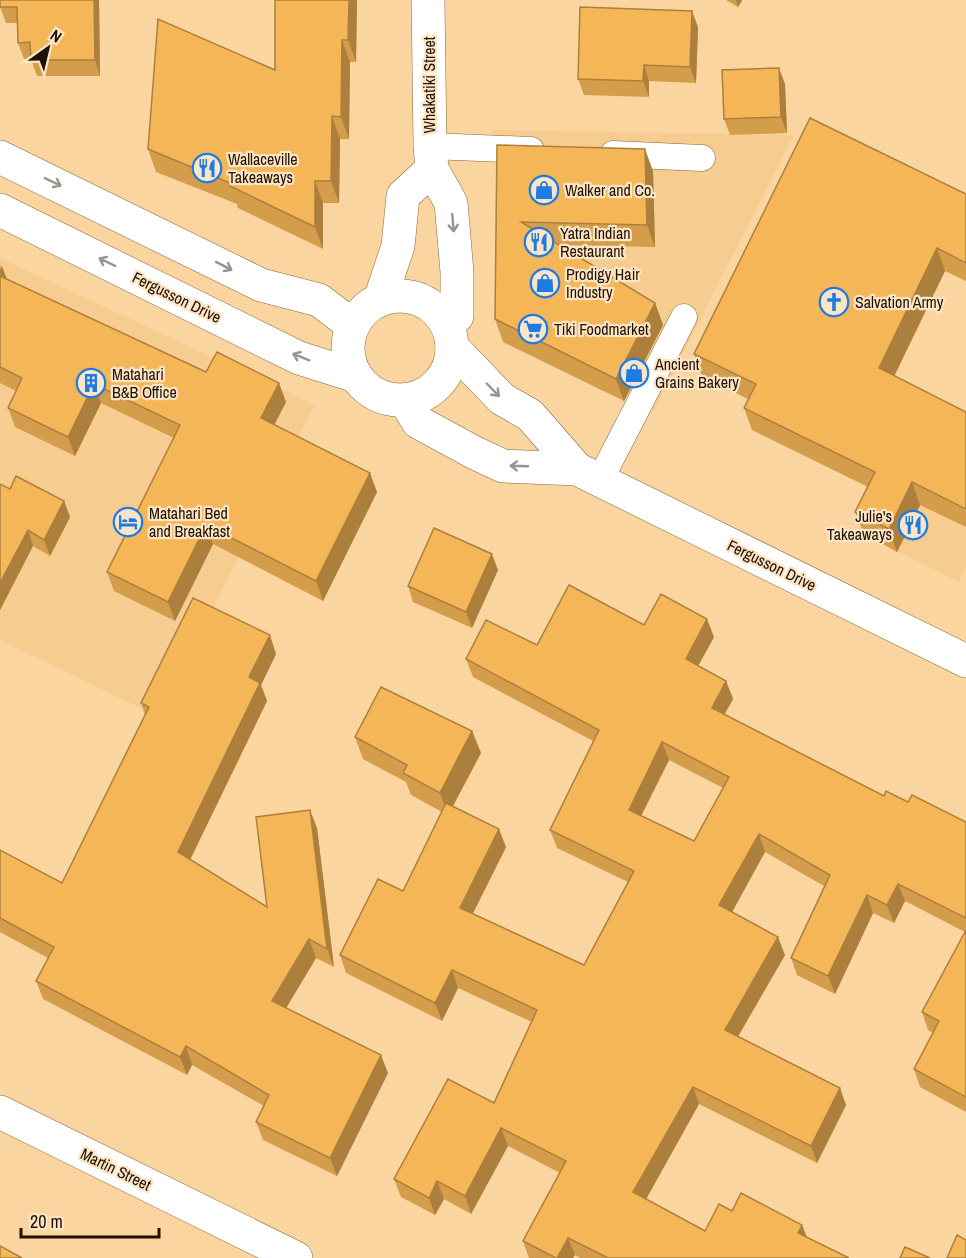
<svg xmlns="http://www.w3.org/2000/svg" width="966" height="1258" font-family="'Archivo Narrow',sans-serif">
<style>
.built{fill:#f7cc91}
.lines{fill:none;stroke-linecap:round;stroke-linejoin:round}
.lane-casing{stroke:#886634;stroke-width:27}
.street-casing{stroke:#886634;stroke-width:34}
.secondary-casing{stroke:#886634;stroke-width:34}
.lane{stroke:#fff;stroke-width:26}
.street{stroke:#fff;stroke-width:33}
.secondary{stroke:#fff;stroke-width:33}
.wall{fill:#d39d4b;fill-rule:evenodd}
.shaded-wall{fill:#ac7f3d}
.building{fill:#f5b657;stroke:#ac7f3d;stroke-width:1.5;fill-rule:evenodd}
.oneway{stroke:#9a948c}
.labels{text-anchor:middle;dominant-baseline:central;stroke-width:4.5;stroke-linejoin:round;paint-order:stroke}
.street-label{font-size:16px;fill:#1f1200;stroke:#fce5c6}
.poi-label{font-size:16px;fill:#1f1200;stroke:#fce5c6;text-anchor:start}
</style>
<rect width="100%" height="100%" fill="#fbd5a0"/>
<g class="built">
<polygon points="492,130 794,135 654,411 503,342 505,167"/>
<polygon points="0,258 315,405 159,717 0,640"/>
<polygon points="966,430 966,567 959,582 864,534"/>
</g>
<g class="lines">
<g class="lane-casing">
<g id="lane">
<polyline points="430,146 531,150"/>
<polyline points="613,154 702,158"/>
<polyline points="600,480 684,317"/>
</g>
</g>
<g class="street-casing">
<polyline id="street" points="0,1112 296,1258"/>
</g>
<g class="secondary-casing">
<g id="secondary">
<polyline points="428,0 430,146 432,169 451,203 457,272 457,316 446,323"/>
<polyline points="0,157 261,285 319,300 353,326"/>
<polyline points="0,210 299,358 356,376"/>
<circle cx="400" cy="348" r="52"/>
<polyline points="380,300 398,246 403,196 432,169"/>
<polyline points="452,347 502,399 530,415 577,469 966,661"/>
<polyline points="405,400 418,422 475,453 503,466 577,469"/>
</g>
</g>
<use href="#lane" class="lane"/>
<use href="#street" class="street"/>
<use href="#secondary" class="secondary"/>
</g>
<g class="wall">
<polygon points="99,0 100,76 37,76 31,59 24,59 18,43 18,23 6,23 0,7"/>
<polygon points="275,0 357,0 356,62 350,62 349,139 340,139 339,203 323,203 323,249 238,208 237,204 156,172 148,149 275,70"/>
<polygon points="726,0 742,0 738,7"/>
<polygon points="698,27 696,83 649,81 649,97 584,95 578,79"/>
<polygon points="785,84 787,133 730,135 724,119"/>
<polygon points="497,145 653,171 655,247 559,245 655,303 663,325 624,401 503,342 495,319"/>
<polygon points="966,194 966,281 945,271 894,376 966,412 966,527 920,505 897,552 864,534 855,512 868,487 752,430 744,408 748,399 702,377 694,354"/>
<polygon points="0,265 7,279 206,372 286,402 274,425 377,492 323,601 213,544 175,621 114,591 107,572 174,438 101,403 75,456 15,427 8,408 16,391 0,383"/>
<polygon points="0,484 10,489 64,501 70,517 50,556 33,546 0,610"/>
<polygon points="498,570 472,628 413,602 408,586"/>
<path d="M 644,625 L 714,637 L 698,666 L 726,681 L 733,699 L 724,715 L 884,796 L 908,802 L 966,822 L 966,1112 L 920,1087 L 914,1069 L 933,1033 L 928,1030 L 922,1012 L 965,932 L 905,901 L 894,923 L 873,913 L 835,994 L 797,975 L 791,958 L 824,886 L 765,852 L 732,912 L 785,955 L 738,1037 L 846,1105 L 817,1163 L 699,1104 L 646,1199 L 705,1231 L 732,1211 L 802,1225 L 807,1237 L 849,1258 L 580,1258 L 575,1255 L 573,1258 L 529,1258 L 523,1241 L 560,1173 L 508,1146 L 471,1214 L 444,1199 L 435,1215 L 401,1197 L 394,1179 L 494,1103 L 532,1022 L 458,988 L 442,1021 L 346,973 L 340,955 L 403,891 L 442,812 L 411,795 L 406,782 L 363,759 L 355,737 L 472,731 L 481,753 L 453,806 L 506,847 L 473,913 L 584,965 L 628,882 L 557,848 L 550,830 L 593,741 L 473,677 L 466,659 ZM 669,760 L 723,788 L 694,841 L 641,816 Z"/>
<polygon points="276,654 261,685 267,701 190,860 267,907 317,828 334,967 316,958 286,1008 388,1073 337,1176 263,1140 256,1122 264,1106 192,1065 187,1075 43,999 36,981 48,958 0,932 0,850 62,883 145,715 141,703"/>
</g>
<g class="shaded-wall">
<polygon points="94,0 99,0 100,76 95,60"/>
<polygon points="349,0 357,0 356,62 348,40"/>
<polygon points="736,0 742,0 738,7"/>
<polygon points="692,11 698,27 696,83 690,67"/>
<polygon points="342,40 350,62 349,139 341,117"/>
<polygon points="644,65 649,81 649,97 643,81"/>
<polygon points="779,68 785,84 787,133 781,117"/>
<polygon points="332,116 340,139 339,203 331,181"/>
<polygon points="645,149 653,171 655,247 647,225"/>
<polygon points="315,181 323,203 323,249 315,227"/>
<polygon points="937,248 945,271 887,391 879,368"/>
<polygon points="2,266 9,285 0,280 0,271"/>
<polygon points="655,303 663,325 624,401 616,379"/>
<polygon points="279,383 286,402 268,437 261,418"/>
<polygon points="94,384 101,403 75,456 68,437"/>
<polygon points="370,473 377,492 323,601 316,581"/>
<polygon points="912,482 920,505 897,552 889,529"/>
<polygon points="64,501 70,517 50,556 44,540"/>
<polygon points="206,525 213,544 175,621 168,602"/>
<polygon points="28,530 33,546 0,610 0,583"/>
<polygon points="492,554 498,570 472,628 466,612"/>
<polygon points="707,619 714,637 692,677 686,659"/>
<polygon points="270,635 276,654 261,685 267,701 185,870 178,852 249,677"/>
<polygon points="726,681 733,699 718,726 712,708"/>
<polygon points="472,731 481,753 448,815 440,793"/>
<polygon points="662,742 669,760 635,828 629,810"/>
<polygon points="310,810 317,828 334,967 327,949"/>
<polygon points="499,829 506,847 467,925 460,908"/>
<polygon points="759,834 765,852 726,923 719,905"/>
<polygon points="898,884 905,901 894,923 887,905"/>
<polygon points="867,895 873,913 835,994 828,976"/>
<polygon points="778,937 785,955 731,1048 725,1030"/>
<polygon points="309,939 316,958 279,1020 272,1001"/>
<polygon points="452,970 458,988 442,1021 435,1003"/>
<polygon points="186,1046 192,1065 187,1075 180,1057"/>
<polygon points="381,1055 388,1073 337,1176 330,1158"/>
<polygon points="693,1087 699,1104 640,1210 633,1192"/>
<polygon points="840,1088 846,1105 817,1163 811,1146"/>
<polygon points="501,1128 508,1146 471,1214 465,1196"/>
<polygon points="437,1181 444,1199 435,1215 429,1198"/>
<polygon points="802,1225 809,1243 798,1233"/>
<polygon points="568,1238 575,1255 573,1258 557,1258"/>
</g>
<g class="building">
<polygon points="0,0 94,0 95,60 31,60 30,42 18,43 17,7 0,7"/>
<polygon points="275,0 349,0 348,40 342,40 341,117 332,116 331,181 315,181 315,227 230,186 230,183 148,149 158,19 275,70"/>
<polygon points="580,7 692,11 690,67 644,65 643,81 578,79"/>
<polygon points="779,68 781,117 724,119 722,70"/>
<polygon points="810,118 966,194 966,263 937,248 879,368 966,412 966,509 912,482 889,529 855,512 875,472 744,408 756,384 694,354"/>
<polygon points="497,145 645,149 647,225 521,222 655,303 616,379 495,319"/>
<polygon points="0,276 206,372 217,352 279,383 261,418 370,473 316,581 206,525 168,602 107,572 180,425 94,384 68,437 8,408 22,378 0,367"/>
<polygon points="16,476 64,501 44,540 28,530 0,583 0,484 10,489"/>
<polygon points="434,528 492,554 466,612 408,586"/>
<path d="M 569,585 L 644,625 L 661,594 L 707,619 L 686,659 L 726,681 L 712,708 L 884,796 L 886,791 L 908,802 L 912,795 L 966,822 L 966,918 L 898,884 L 887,905 L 867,895 L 828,976 L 791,958 L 830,875 L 759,834 L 719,905 L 778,937 L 725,1030 L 840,1088 L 811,1146 L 693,1087 L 633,1192 L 705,1231 L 719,1204 L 732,1211 L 741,1193 L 802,1225 L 798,1233 L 849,1258 L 608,1258 L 568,1238 L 557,1258 L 556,1258 L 523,1241 L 566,1161 L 501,1128 L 465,1196 L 437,1181 L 429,1198 L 394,1179 L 448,1079 L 494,1103 L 537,1010 L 452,970 L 435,1003 L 340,955 L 378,879 L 403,891 L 446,803 L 499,829 L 460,908 L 584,965 L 634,871 L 550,830 L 599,730 L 466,659 L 486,620 L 537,645 ZM 662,742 L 729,777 L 694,841 L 629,810 Z"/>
<polygon points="193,598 270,635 249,677 260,683 178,852 267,907 256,817 310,810 327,949 309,939 272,1001 381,1055 330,1158 256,1122 269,1095 186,1046 180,1057 36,981 54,947 0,918 0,850 62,883 149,707 141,703"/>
<polygon points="381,687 472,731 440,793 403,773 407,765 355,737"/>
<polygon points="966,930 966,1097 914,1069 939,1021 922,1012"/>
<polygon points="957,1235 966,1240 966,1258 947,1258"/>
<polygon points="0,1246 22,1258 0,1258"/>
<polygon points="905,1247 930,1258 900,1258"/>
</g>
<defs><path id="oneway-shaft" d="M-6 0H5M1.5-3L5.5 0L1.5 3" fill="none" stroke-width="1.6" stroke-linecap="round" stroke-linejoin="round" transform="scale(1.5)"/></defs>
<g class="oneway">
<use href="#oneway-shaft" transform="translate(53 182) rotate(26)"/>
<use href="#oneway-shaft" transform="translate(453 223) rotate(85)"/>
<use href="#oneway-shaft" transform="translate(107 262) rotate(-154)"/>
<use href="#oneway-shaft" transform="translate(224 266) rotate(27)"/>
<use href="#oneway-shaft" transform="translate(301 357) rotate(-158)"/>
<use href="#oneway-shaft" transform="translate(493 390) rotate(46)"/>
<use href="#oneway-shaft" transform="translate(519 466) rotate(-178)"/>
</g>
<defs>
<g id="restaurant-ring" transform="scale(1.5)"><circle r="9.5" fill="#fce5c6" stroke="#1d7be4" stroke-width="1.5"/><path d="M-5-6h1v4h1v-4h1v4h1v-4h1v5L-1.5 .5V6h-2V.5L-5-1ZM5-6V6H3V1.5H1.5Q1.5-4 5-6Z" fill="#1d7be4"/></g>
<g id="shop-ring" transform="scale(1.5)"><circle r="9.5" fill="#fce5c6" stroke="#1d7be4" stroke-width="1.5"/><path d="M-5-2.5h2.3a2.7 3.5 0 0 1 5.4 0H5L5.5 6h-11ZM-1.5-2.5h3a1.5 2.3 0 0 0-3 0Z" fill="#1d7be4"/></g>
<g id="church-ring" transform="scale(1.5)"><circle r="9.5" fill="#fce5c6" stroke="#1d7be4" stroke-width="1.5"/><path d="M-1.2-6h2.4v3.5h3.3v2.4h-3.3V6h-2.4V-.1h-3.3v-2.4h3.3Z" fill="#1d7be4"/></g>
<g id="supermarket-ring" transform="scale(1.5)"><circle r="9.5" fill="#fce5c6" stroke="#1d7be4" stroke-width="1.5"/><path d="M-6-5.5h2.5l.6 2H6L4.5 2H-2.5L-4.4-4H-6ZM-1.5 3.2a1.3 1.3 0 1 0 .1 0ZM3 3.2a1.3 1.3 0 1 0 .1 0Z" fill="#1d7be4"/></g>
<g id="building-ring" transform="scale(1.5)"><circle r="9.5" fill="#fce5c6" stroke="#1d7be4" stroke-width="1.5"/><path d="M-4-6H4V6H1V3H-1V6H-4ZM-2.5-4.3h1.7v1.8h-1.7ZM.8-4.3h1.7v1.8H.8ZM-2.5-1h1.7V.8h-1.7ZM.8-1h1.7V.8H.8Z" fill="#1d7be4"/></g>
<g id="hotel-ring" transform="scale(1.5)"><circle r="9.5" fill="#fce5c6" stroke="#1d7be4" stroke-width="1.5"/><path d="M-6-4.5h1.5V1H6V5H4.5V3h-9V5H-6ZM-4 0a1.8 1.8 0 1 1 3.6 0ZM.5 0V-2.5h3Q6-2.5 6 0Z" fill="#1d7be4"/></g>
</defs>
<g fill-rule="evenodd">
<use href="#restaurant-ring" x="207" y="168"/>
<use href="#shop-ring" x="544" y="190"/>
<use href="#restaurant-ring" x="539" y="242"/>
<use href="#shop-ring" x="545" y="283"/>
<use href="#church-ring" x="834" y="302"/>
<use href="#supermarket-ring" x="533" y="329"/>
<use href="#shop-ring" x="634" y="373"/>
<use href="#building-ring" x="91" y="383"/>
<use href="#hotel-ring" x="128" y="522"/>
<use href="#restaurant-ring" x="913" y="525"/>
</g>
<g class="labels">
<g class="street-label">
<text transform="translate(429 85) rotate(-90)">Whakatiki Street</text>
<text transform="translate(177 297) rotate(26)">Fergusson Drive</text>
<text transform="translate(772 565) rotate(26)">Fergusson Drive</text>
<text transform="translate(116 1169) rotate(26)">Martin Street</text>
</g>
<g class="poi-label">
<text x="228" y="159">Wallaceville<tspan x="228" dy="18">Takeaways</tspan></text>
<text x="565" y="190">Walker and Co.</text>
<text x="560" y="233">Yatra Indian<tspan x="560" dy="18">Restaurant</tspan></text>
<text x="566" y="274">Prodigy Hair<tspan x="566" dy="18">Industry</tspan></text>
<text x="855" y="302">Salvation Army</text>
<text x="554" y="329">Tiki Foodmarket</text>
<text x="655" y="364">Ancient<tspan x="655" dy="18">Grains Bakery</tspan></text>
<text x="112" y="374">Matahari<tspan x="112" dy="18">B&amp;B Office</tspan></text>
<text x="149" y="513">Matahari Bed<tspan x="149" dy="18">and Breakfast</tspan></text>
<text x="892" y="516" text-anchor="end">Julie's<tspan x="892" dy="18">Takeaways</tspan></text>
</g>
</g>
<g transform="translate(48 48) rotate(34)" stroke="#fce5c6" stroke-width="4.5" paint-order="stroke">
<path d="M0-4.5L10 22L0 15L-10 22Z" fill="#1f1200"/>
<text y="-9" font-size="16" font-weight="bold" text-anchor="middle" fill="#1f1200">N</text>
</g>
<path d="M21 1228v9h138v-9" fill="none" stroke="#1f1200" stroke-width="3"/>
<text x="30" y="1228" font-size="18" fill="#1f1200" stroke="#fce5c6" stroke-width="4.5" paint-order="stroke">20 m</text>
</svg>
